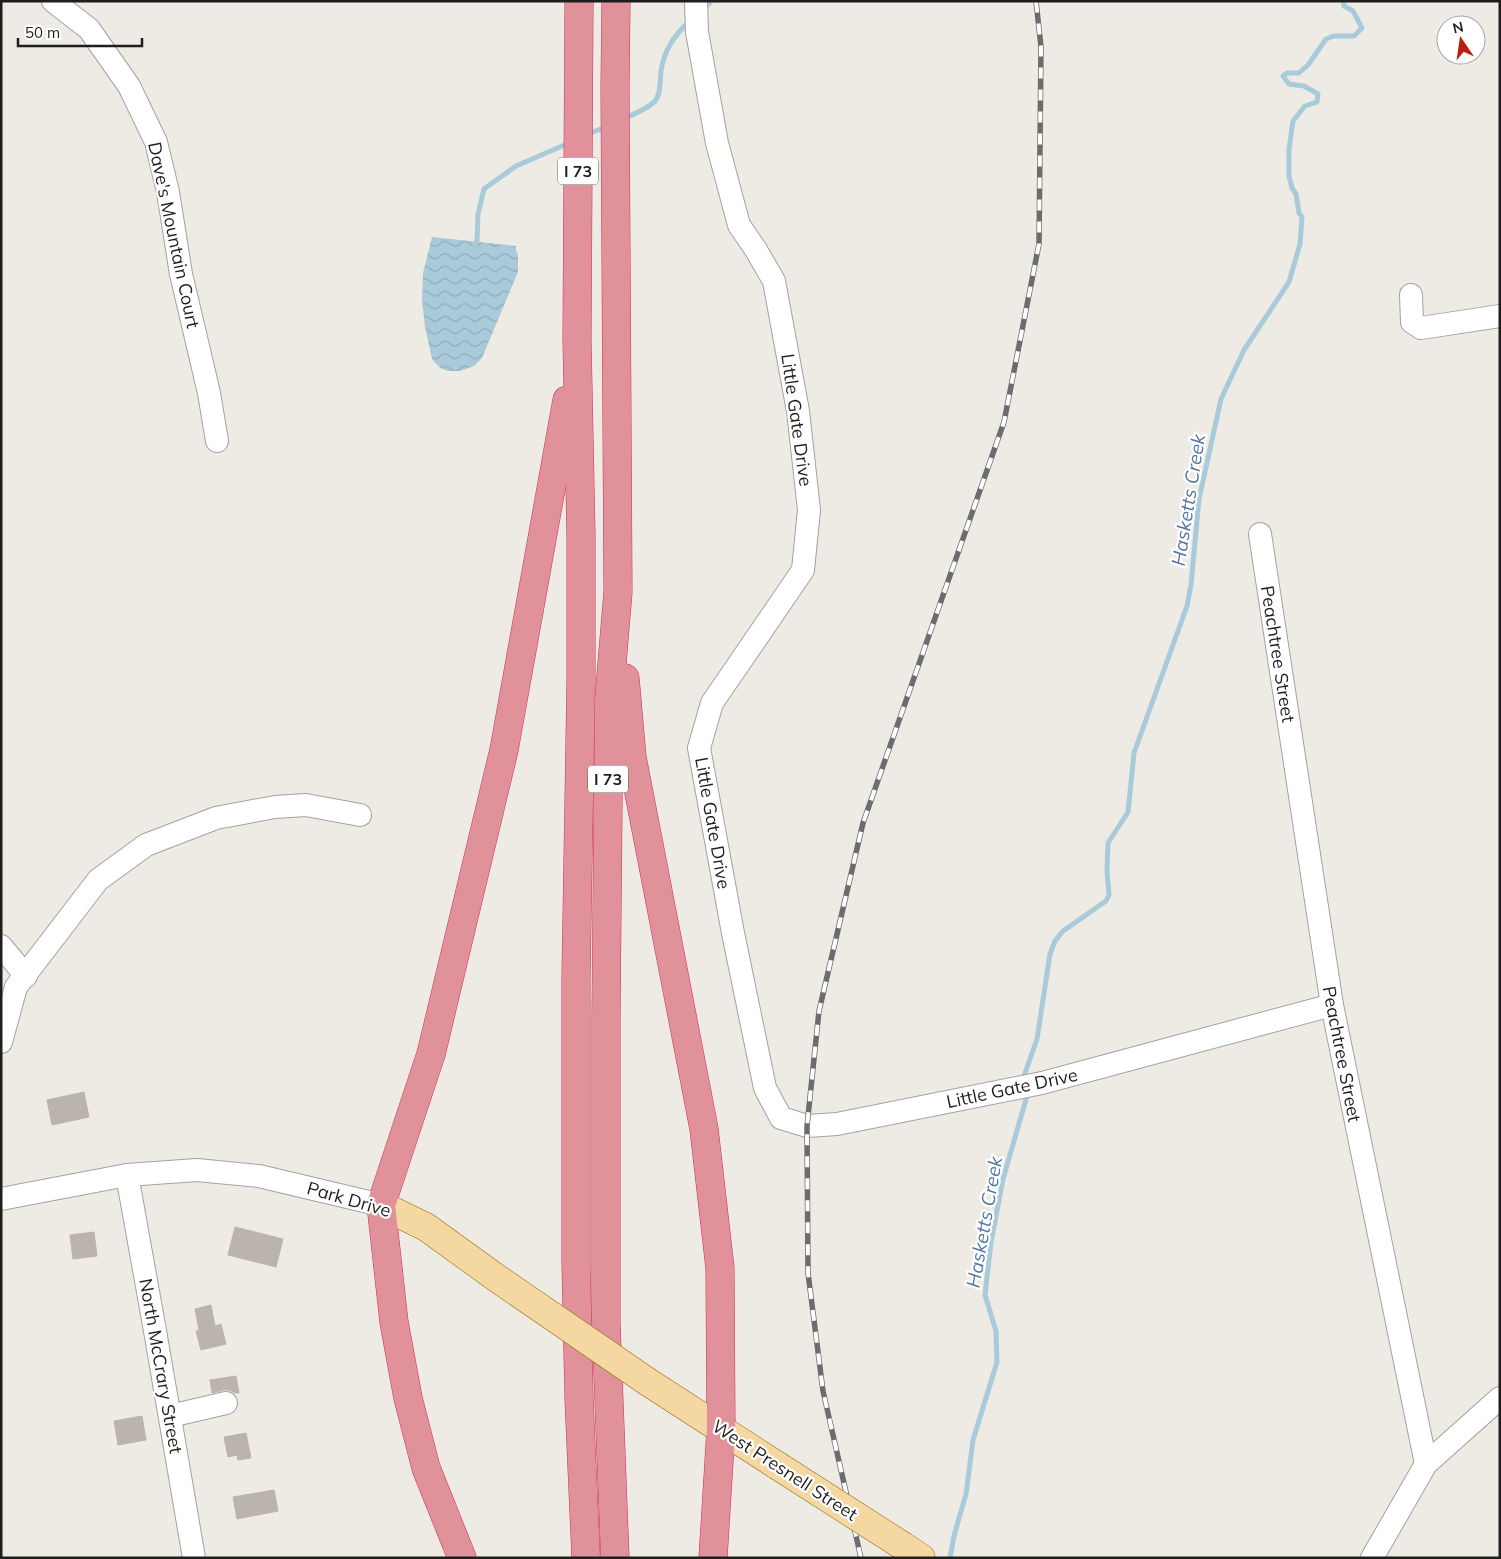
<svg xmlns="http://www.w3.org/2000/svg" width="1501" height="1559" font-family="Mulish,sans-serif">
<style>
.water{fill:url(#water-waves)}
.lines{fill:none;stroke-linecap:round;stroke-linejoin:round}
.stream{stroke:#a8cad9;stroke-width:5}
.building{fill:#bbb4ae;stroke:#bfb3a8}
.minor-casing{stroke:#a2a2a2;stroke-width:24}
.major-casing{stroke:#8d6b0b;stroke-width:29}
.highway-casing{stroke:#cd315b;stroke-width:29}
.minor{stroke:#fff;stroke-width:22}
.major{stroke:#f5d7a2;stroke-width:28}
.highway{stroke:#e0919a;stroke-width:28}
.rail-casing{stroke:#6c6c6c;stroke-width:5.5}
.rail{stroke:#fff;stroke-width:4;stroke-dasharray:11;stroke-linecap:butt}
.major-bridge-casing{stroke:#8d6b0b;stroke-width:29;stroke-linecap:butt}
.major-bridge{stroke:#f5d7a2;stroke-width:28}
.labels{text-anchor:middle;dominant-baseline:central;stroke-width:4.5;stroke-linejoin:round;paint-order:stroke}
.shield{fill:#fff;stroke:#626262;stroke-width:1}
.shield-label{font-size:16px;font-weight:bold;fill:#1e1e1e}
.street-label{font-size:18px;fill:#1e1e1e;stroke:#fff}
.water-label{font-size:19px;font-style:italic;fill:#5175a6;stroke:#fff}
</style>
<defs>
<pattern id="water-waves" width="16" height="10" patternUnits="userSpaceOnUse" patternTransform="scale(1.25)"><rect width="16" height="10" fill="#a8cad9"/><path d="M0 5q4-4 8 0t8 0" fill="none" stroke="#90adba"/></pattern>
</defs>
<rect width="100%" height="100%" fill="#eeebe4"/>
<polygon class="water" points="432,237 516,246 516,251 518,255 518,272 482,358 474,366 460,371 448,371 440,368 432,359 425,327 422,301 423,273"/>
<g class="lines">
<g class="stream">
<polyline points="703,10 711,1"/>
<path d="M 625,118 C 632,115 649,108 655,101 C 661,94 660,80 661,71 C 664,51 674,35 689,22"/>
<polyline points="586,135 608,126"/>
<polyline points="474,247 477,242 478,214 484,189 516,166 569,143"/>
<polyline points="1024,1076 1037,1039 1050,954 1055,941 1063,931 1106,901 1109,895 1107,871 1108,843 1128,812 1134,753 1187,606 1191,585 1199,499 1221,399 1244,350 1289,282 1300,244 1302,217 1299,213 1296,194 1292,188 1289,176 1289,149 1293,121 1305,106 1317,102 1318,94 1304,86 1289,84 1283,76 1287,73 1299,73 1308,65 1326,39 1334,36 1354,36 1362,28 1353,11 1344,6 1343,1"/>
<polyline points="950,1558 954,1536 966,1494 973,1440 997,1362 996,1331 985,1295 991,1242 1003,1179 1027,1096"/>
</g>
</g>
<g class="building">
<polygon points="84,1092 89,1117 52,1125 47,1100"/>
<polygon points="235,1227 283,1239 276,1267 228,1255"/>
<polygon points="94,1232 97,1256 73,1259 70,1235"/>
<polygon points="211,1305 215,1326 221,1324 226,1344 201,1350 196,1331 199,1330 195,1309"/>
<polygon points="236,1376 239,1393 235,1393 229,1390 224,1390 212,1393 210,1380"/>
<polygon points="142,1416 146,1440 118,1445 114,1421"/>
<polygon points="246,1433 251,1458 238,1460 237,1455 228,1457 224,1437"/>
<polygon points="274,1490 278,1511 237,1519 233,1497"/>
</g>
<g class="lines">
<g class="minor-casing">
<g id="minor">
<polyline points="53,1 89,29 129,86 156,142 168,192 181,274 209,393 217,441"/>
<polyline points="696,1 697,32 717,143 739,225 756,250 774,281 798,411 809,510 803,570 712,703 699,748 733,933 765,1088 781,1118 807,1126 837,1124 1042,1083 1332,1005"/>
<polyline points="1411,295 1412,322 1421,328 1500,316"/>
<polyline points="1260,534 1332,1005 1426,1464"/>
<polyline points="1,946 26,976"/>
<polyline points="1,1042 16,987 98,880 146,845 216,818 275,807 306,805 360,815"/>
<polyline points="127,1175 154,1325 194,1558"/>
<polyline points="1,1199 127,1175 197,1170 259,1176 381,1205"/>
<polyline points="170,1416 226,1403"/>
<polyline points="1372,1558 1426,1464 1500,1398"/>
</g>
</g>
<g class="major-casing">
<g id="major">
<polyline points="381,1205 426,1227 498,1279"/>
<polyline points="648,1382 778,1466"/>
<polyline points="903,1546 921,1558"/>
</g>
</g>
<g class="highway-casing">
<g id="highway">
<polyline points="579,1 577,340 581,535 581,682 576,976 576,1263 579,1399 586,1558"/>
<polyline points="625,678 632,757 704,1129 720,1268 721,1429 713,1558"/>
<polyline points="462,1558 426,1468 408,1398 394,1322 381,1205 431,1054 504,750 567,400"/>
<polyline points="615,1558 606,1323 606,1017 609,699 618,592 615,87 616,1"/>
</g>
</g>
<use href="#minor" class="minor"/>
<use href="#major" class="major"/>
<use href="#highway" class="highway"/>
<g class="rail-casing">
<polyline id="rail" points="861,1558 823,1391 808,1273 807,1126 819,1011 863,823 1004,422 1039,244 1041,47 1036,1"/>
</g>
<use href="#rail" class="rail"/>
<g class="major-bridge-casing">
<g id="major-bridge">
<polyline points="498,1279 648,1382"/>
<polyline points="778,1466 903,1546"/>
</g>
</g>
<use href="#major-bridge" class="major-bridge"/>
</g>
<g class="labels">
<g class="shield">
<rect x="558" y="157.5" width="40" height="27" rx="4"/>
<rect x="588" y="765.5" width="40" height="27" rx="4"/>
</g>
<g class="shield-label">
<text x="578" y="171">I 73</text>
<text x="608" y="779">I 73</text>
</g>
<g class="street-label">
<text transform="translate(174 235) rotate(78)">Dave's Mountain Court</text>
<text transform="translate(797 420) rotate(82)">Little Gate Drive</text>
<text transform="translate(1278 654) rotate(81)">Peachtree Street</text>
<text transform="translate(713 823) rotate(80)">Little Gate Drive</text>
<text transform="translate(1342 1054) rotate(79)">Peachtree Street</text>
<text transform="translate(1012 1088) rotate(-12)">Little Gate Drive</text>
<text transform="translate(349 1199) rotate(16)">Park Drive</text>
<text transform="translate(161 1366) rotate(80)">North McCrary Street</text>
<text transform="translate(785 1470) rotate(33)">West Presnell Street</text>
</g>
<g class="water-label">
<text transform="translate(1188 500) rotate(-81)">Hasketts Creek</text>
<text transform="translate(984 1222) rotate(-80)">Hasketts Creek</text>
</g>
</g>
<rect width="1501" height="1559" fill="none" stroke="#1e1e1e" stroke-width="5"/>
<g transform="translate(1461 40) rotate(347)"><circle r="24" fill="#ffffff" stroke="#a5a5a5"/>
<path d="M0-4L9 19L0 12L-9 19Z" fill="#bd1b0e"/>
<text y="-8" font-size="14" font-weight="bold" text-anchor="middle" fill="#1e1e1e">N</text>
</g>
<path d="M18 38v8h124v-8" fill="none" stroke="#1e1e1e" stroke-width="2.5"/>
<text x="25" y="38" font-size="15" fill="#1e1e1e" stroke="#ffffff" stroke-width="4" paint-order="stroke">50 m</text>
</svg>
